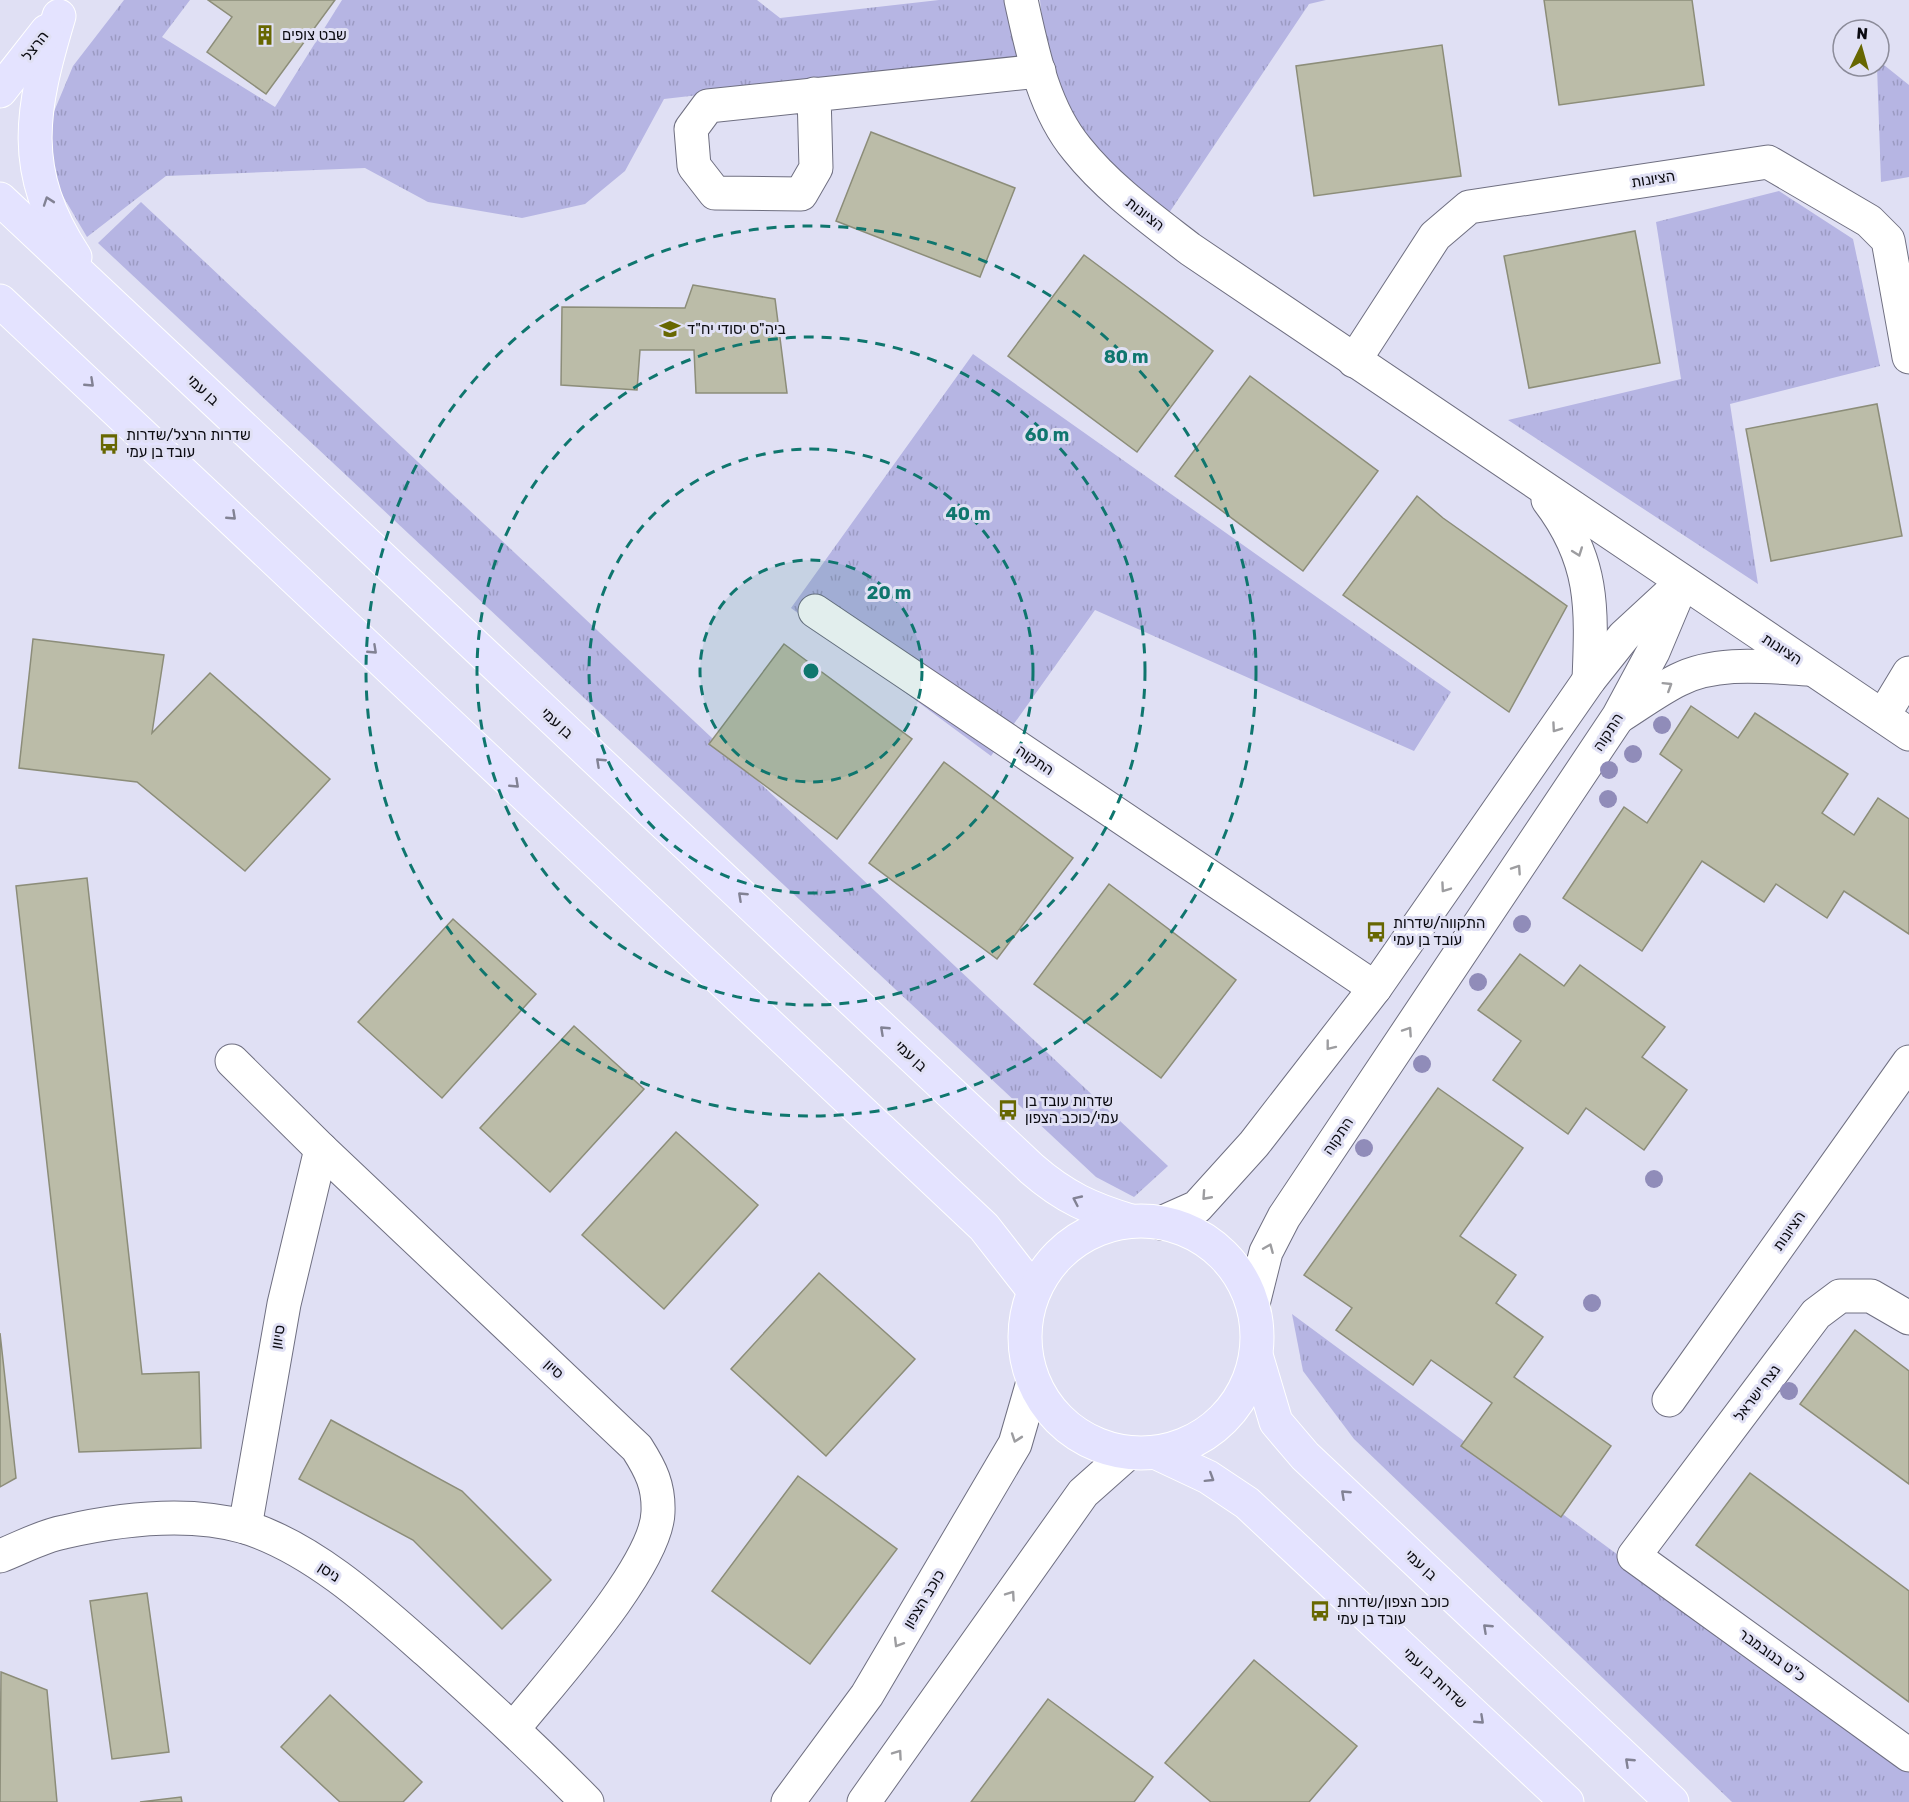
<svg xmlns="http://www.w3.org/2000/svg" width="1909" height="1802" font-family="Rubik,Heebo,sans-serif">
<style>
.grass{fill:url(#grass-tufts)}
.building{fill:#bbbca8;stroke:#8c8d79;stroke-width:1.5}
.lines{fill:none;stroke-linecap:round;stroke-linejoin:round}
.minor-casing{stroke:#6f6f81;stroke-width:35}
.major-casing{stroke:#fff;stroke-width:35}
.minor{stroke:#fff;stroke-width:33}
.major{stroke:#e4e3ff;stroke-width:33}
.tree{fill:#908cb9}
.oneway{stroke:#828294}
.oneway2{stroke:#9d9da0}
.ring{fill:none;stroke:#0f766e;stroke-width:3;stroke-dasharray:10 8}
.labels{text-anchor:middle;dominant-baseline:central;stroke-width:6;stroke-linejoin:round;paint-order:stroke}
.poi-label{font-size:15px;fill:#0b0b11;stroke:#e0e0f4;text-anchor:start}
.street-label{font-size:15px;fill:#0b0b11;stroke:#e0e0f4}
.centre{fill:#0f766e;stroke:#e0e0f4;stroke-width:3}
.ring-label{font-size:18px;text-anchor:middle;font-weight:bold;fill:#0f766e;stroke:#e0e0f4;stroke-width:6;stroke-linejoin:round;paint-order:stroke}
</style>
<defs>
<pattern id="grass-tufts" width="24" height="20" patternUnits="userSpaceOnUse" patternTransform="scale(1.5)"><rect width="24" height="20" fill="#b6b5e3"/><path d="M3 7l-1-3M5 7V3M7 7l1-3M15 17l-1-3M17 17v-4M19 17l1-3" fill="none" stroke="#9b9ac2"/></pattern>
</defs>
<rect width="100%" height="100%" fill="#e0e0f4"/>
<g class="grass">
<polygon points="124,0 190,0 162,37 275,107 342,0 757,0 780,18 939,0 1008,0 1018,58 664,99 625,171 585,204 522,218 428,202 365,168 166,176 87,237 57,186 48,126 73,66"/>
<path d="M 1040,0 L 1326,0 L 1309,4 L 1169,213 C 1148,195 1108,166 1092,146 C 1060,104 1045,52 1040,0 Z"/>
<polygon points="1879,61 1909,85 1909,177 1881,182 1877,66"/>
<polygon points="1779,191 1853,239 1880,366 1730,404 1758,584 1508,420 1681,379 1656,222"/>
<polygon points="141,202 1168,1166 1134,1197 1096,1177 98,243"/>
<polygon points="973,354 1451,692 1414,751 1095,610 991,756 791,608"/>
<polygon points="1292,1314 1909,1770 1909,1802 1732,1802 1354,1439 1303,1371"/>
</g>
<g class="building">
<polygon points="208,0 335,0 266,94 207,52 232,17"/>
<polygon points="1544,0 1692,0 1704,85 1559,105"/>
<polygon points="1442,45 1461,176 1314,196 1296,66"/>
<polygon points="871,132 1015,188 980,277 836,221"/>
<polygon points="1635,231 1660,363 1529,388 1504,256"/>
<polygon points="1084,255 1213,351 1137,452 1008,356"/>
<polygon points="693,285 775,299 787,393 696,393 694,350 640,350 637,390 561,385 562,307 685,308"/>
<polygon points="1250,376 1378,471 1303,571 1175,476"/>
<polygon points="1877,404 1902,536 1771,561 1746,429"/>
<polygon points="1417,496 1443,518 1567,606 1509,712 1343,595"/>
<polygon points="33,639 164,655 152,733 210,673 330,779 245,871 137,782 19,768"/>
<polygon points="784,644 912,739 837,839 709,744"/>
<polygon points="1691,706 1738,738 1755,713 1848,774 1822,813 1854,835 1878,798 1909,819 1909,934 1844,891 1827,918 1776,884 1764,902 1702,861 1642,951 1563,898 1624,807 1647,823 1682,770 1660,754"/>
<polygon points="944,762 1073,858 997,959 869,863"/>
<polygon points="87,878 142,1374 199,1372 201,1448 79,1452 16,886"/>
<polygon points="1109,884 1236,980 1161,1078 1034,984"/>
<polygon points="453,919 536,994 442,1098 358,1022"/>
<polygon points="1520,954 1564,986 1580,965 1665,1027 1642,1057 1687,1090 1644,1150 1586,1108 1568,1134 1493,1080 1521,1041 1478,1010"/>
<polygon points="574,1026 644,1089 550,1192 480,1128"/>
<polygon points="1438,1088 1523,1148 1460,1236 1516,1275 1496,1303 1543,1337 1514,1377 1611,1446 1561,1517 1461,1446 1492,1403 1431,1360 1413,1385 1336,1330 1352,1308 1304,1275"/>
<polygon points="676,1132 758,1205 664,1309 582,1235"/>
<polygon points="819,1273 915,1359 826,1456 731,1369"/>
<polygon points="1855,1330 1909,1371 1909,1484 1800,1404"/>
<polygon points="0,1333 16,1478 0,1487"/>
<polygon points="331,1420 462,1491 551,1580 502,1629 413,1540 299,1479"/>
<polygon points="1750,1473 1909,1591 1909,1702 1696,1545"/>
<polygon points="798,1476 897,1549 810,1664 712,1591"/>
<polygon points="147,1593 169,1752 112,1759 90,1601"/>
<polygon points="1254,1660 1357,1746 1309,1802 1211,1802 1165,1763"/>
<polygon points="1,1672 47,1690 57,1802 0,1802"/>
<polygon points="330,1695 422,1782 403,1802 340,1802 281,1747"/>
<polygon points="1048,1699 1153,1777 1134,1802 971,1802"/>
<polygon points="181,1797 182,1802 140,1802"/>
</g>
<g class="lines">
<g class="minor-casing">
<g id="minor">
<path d="M 1021,0 C 1032,50 1043,108 1077,149 C 1108,188 1150,218 1190,249 L 1909,734"/>
<polyline points="814,94 816,168 801,194 715,193 694,166 691,129 708,106 1039,71"/>
<polyline points="1354,361 1435,236 1469,207 1768,162 1869,221 1888,240 1909,357"/>
<path d="M 1548,500 C 1594,560 1592,607 1589,680"/>
<polyline points="815,611 1375,988"/>
<path d="M 1620,716 C 1639,704 1658,690 1678,680 C 1717,660 1768,667 1810,669"/>
<polyline points="1883,716 1909,673"/>
<path d="M 232,1061 L 321,1149 L 637,1448 C 651,1470 659,1486 658,1512 C 657,1566 550,1683 514,1728"/>
<polyline points="1161,1223 1197,1207 1254,1144 1375,988 1589,680 1624,636 1676,588"/>
<polyline points="1253,1304 1266,1252 1284,1217 1618,717 1653,652 1682,583"/>
<polyline points="1909,1318 1871,1296 1840,1296 1816,1314 1634,1556 1909,1755"/>
<polyline points="1669,1400 1909,1062"/>
<polyline points="245,1527 284,1304 321,1149"/>
<path d="M 0,1556 C 21,1548 42,1536 64,1532 C 121,1519 188,1511 245,1527 C 313,1548 376,1606 428,1652 C 483,1701 536,1750 587,1802"/>
<polyline points="788,1802 867,1695 1015,1444 1033,1382"/>
<polyline points="864,1802 1083,1493 1128,1453"/>
</g>
</g>
<g class="major-casing">
<g id="major">
<path d="M 59,16 C 31,110 18,170 75,257"/>
<polyline points="0,91 47,31"/>
<path d="M 0,199 L 1032,1169 C 1064,1197 1091,1209 1131,1221"/>
<polyline points="0,301 984,1227 1034,1291"/>
<circle cx="1141" cy="1337" r="116"/>
<polyline points="1256,1355 1276,1422 1305,1456 1672,1802"/>
<polyline points="1157,1453 1208,1477 1247,1503 1567,1802"/>
</g>
</g>
<use href="#minor" class="minor"/>
<use href="#major" class="major"/>
</g>
<g class="tree">
<circle cx="1662" cy="725" r="9"/>
<circle cx="1633" cy="754" r="9"/>
<circle cx="1609" cy="770" r="9"/>
<circle cx="1608" cy="799" r="9"/>
<circle cx="1522" cy="924" r="9"/>
<circle cx="1478" cy="982" r="9"/>
<circle cx="1422" cy="1064" r="9"/>
<circle cx="1364" cy="1148" r="9"/>
<circle cx="1654" cy="1179" r="9"/>
<circle cx="1592" cy="1303" r="9"/>
<circle cx="1789" cy="1391" r="9"/>
</g>
<defs><path id="oneway-chevron" d="M-2-3.5L2.5 0L-2 3.5" fill="none" stroke-width="1.6" stroke-linecap="round" stroke-linejoin="round" transform="scale(1.5)"/></defs>
<g class="oneway">
<use href="#oneway-chevron" transform="translate(48 201) rotate(-109)"/>
<use href="#oneway-chevron" transform="translate(90 383) rotate(43)"/>
<use href="#oneway-chevron" transform="translate(232 516) rotate(43)"/>
<use href="#oneway-chevron" transform="translate(373 650) rotate(43)"/>
<use href="#oneway-chevron" transform="translate(600 762) rotate(-137)"/>
<use href="#oneway-chevron" transform="translate(515 784) rotate(43)"/>
<use href="#oneway-chevron" transform="translate(742 896) rotate(-137)"/>
<use href="#oneway-chevron" transform="translate(884 1030) rotate(-137)"/>
<use href="#oneway-chevron" transform="translate(1077 1200) rotate(-155)"/>
<use href="#oneway-chevron" transform="translate(1210 1478) rotate(32)"/>
<use href="#oneway-chevron" transform="translate(1345 1494) rotate(-137)"/>
<use href="#oneway-chevron" transform="translate(1487 1628) rotate(-137)"/>
<use href="#oneway-chevron" transform="translate(1480 1720) rotate(43)"/>
<use href="#oneway-chevron" transform="translate(1629 1762) rotate(-137)"/>
</g>
<g class="oneway2">
<use href="#oneway-chevron" transform="translate(1578 552) rotate(70)"/>
<use href="#oneway-chevron" transform="translate(1668 686) rotate(-32)"/>
<use href="#oneway-chevron" transform="translate(1556 728) rotate(125)"/>
<use href="#oneway-chevron" transform="translate(1517 869) rotate(-56)"/>
<use href="#oneway-chevron" transform="translate(1445 888) rotate(125)"/>
<use href="#oneway-chevron" transform="translate(1408 1031) rotate(-56)"/>
<use href="#oneway-chevron" transform="translate(1330 1046) rotate(128)"/>
<use href="#oneway-chevron" transform="translate(1206 1196) rotate(132)"/>
<use href="#oneway-chevron" transform="translate(1269 1248) rotate(-67)"/>
<use href="#oneway-chevron" transform="translate(1016 1438) rotate(109)"/>
<use href="#oneway-chevron" transform="translate(1011 1595) rotate(-55)"/>
<use href="#oneway-chevron" transform="translate(898 1643) rotate(121)"/>
<use href="#oneway-chevron" transform="translate(898 1754) rotate(-55)"/>
</g>
<circle cx="811" cy="671" r="111" fill="#0f766e" fill-opacity=".12"/>
<g class="ring">
<circle cx="811" cy="671" r="111"/>
<circle cx="811" cy="671" r="222"/>
<circle cx="811" cy="671" r="334"/>
<circle cx="811" cy="671" r="445"/>
</g>
<defs>
<g id="building-bare" transform="scale(1.62)"><path d="M-4-6H4V6H1V3H-1V6H-4ZM-2.5-4.3h1.7v1.8h-1.7ZM.8-4.3h1.7v1.8H.8ZM-2.5-1h1.7V.8h-1.7ZM.8-1h1.7V.8H.8Z" fill="#676701" stroke="#e0e0f4" stroke-width="2.5" paint-order="stroke"/></g>
<g id="school-bare" transform="scale(1.62)"><path d="M0-5L7-2L0 1L-7-2ZM-4 1L0 2.5L4 1V4Q0 6-4 4Z" fill="#676701" stroke="#e0e0f4" stroke-width="2.5" paint-order="stroke"/></g>
<g id="bus-bare" transform="scale(1.62)"><path d="M-5-6H5V4H4V6H2V4H-2V6H-4V4H-5ZM-3.5-4V0h7V-4ZM-3.5 1.2v1.5H-2V1.2ZM2 1.2v1.5H3.5V1.2Z" fill="#676701" stroke="#e0e0f4" stroke-width="2.5" paint-order="stroke"/></g>
</defs>
<g fill-rule="evenodd">
<use href="#building-bare" x="265" y="35"/>
<use href="#school-bare" x="670" y="329"/>
<use href="#bus-bare" x="109" y="444"/>
<use href="#bus-bare" x="1376" y="932"/>
<use href="#bus-bare" x="1008" y="1110"/>
<use href="#bus-bare" x="1320" y="1611"/>
</g>
<g class="labels">
<g class="poi-label">
<text x="282" y="35">שבט צופים</text>
<text x="687" y="329">ביה"ס יסודי יח"ד</text>
<text x="126" y="435">שדרות הרצל/שדרות<tspan x="126" dy="17">עובד בן עמי</tspan></text>
<text x="1393" y="923">התקווה/שדרות<tspan x="1393" dy="17">עובד בן עמי</tspan></text>
<text x="1025" y="1101">שדרות עובד בן<tspan x="1025" dy="17">עמי/כוכב הצפון</tspan></text>
<text x="1337" y="1602">כוכב הצפון/שדרות<tspan x="1337" dy="17">עובד בן עמי</tspan></text>
</g>
<g class="street-label">
<text transform="translate(35 46) rotate(-52)">הרצל</text>
<text transform="translate(1653 179) rotate(-9)">הציונות</text>
<text transform="translate(1145 214) rotate(38)">הציונות</text>
<text transform="translate(203 390) rotate(43)">בן עמי</text>
<text transform="translate(1782 649) rotate(33)">הציונות</text>
<text transform="translate(557 723) rotate(43)">בן עמי</text>
<text transform="translate(1608 732) rotate(-57)">התקוה</text>
<text transform="translate(1035 760) rotate(34)">התקוה</text>
<text transform="translate(911 1056) rotate(43)">בן עמי</text>
<text transform="translate(1338 1136) rotate(-56)">התקוה</text>
<text transform="translate(1789 1231) rotate(-55)">הציונות</text>
<text transform="translate(278 1337) rotate(-80)">סיוון</text>
<text transform="translate(554 1369) rotate(43)">סיון</text>
<text transform="translate(1757 1393) rotate(-53)">נצח ישראל</text>
<text transform="translate(1421 1565) rotate(43)">בן עמי</text>
<text transform="translate(329 1572) rotate(34)">ניסן</text>
<text transform="translate(924 1599) rotate(-59)">כוכב הצפון</text>
<text transform="translate(1772 1655) rotate(36)">כ"ט בנובמבר</text>
<text transform="translate(1435 1678) rotate(43)">שדרות בן עמי</text>
</g>
</g>
<circle cx="811" cy="671" r="9" class="centre"/>
<g class="ring-label">
<text x="1126" y="363">80 m</text>
<text x="1047" y="441">60 m</text>
<text x="968" y="520">40 m</text>
<text x="889" y="599">20 m</text>
</g>
<g transform="translate(1861 48) rotate(5)"><circle r="28" fill="#e0e0f4" stroke="#8b8b99" stroke-width="1.5"/>
<path d="M0-4.5L10 22L0 15L-10 22Z" fill="#676701"/>
<text y="-9" font-size="16" font-weight="bold" text-anchor="middle" fill="#0b0b11">N</text>
</g>
</svg>
